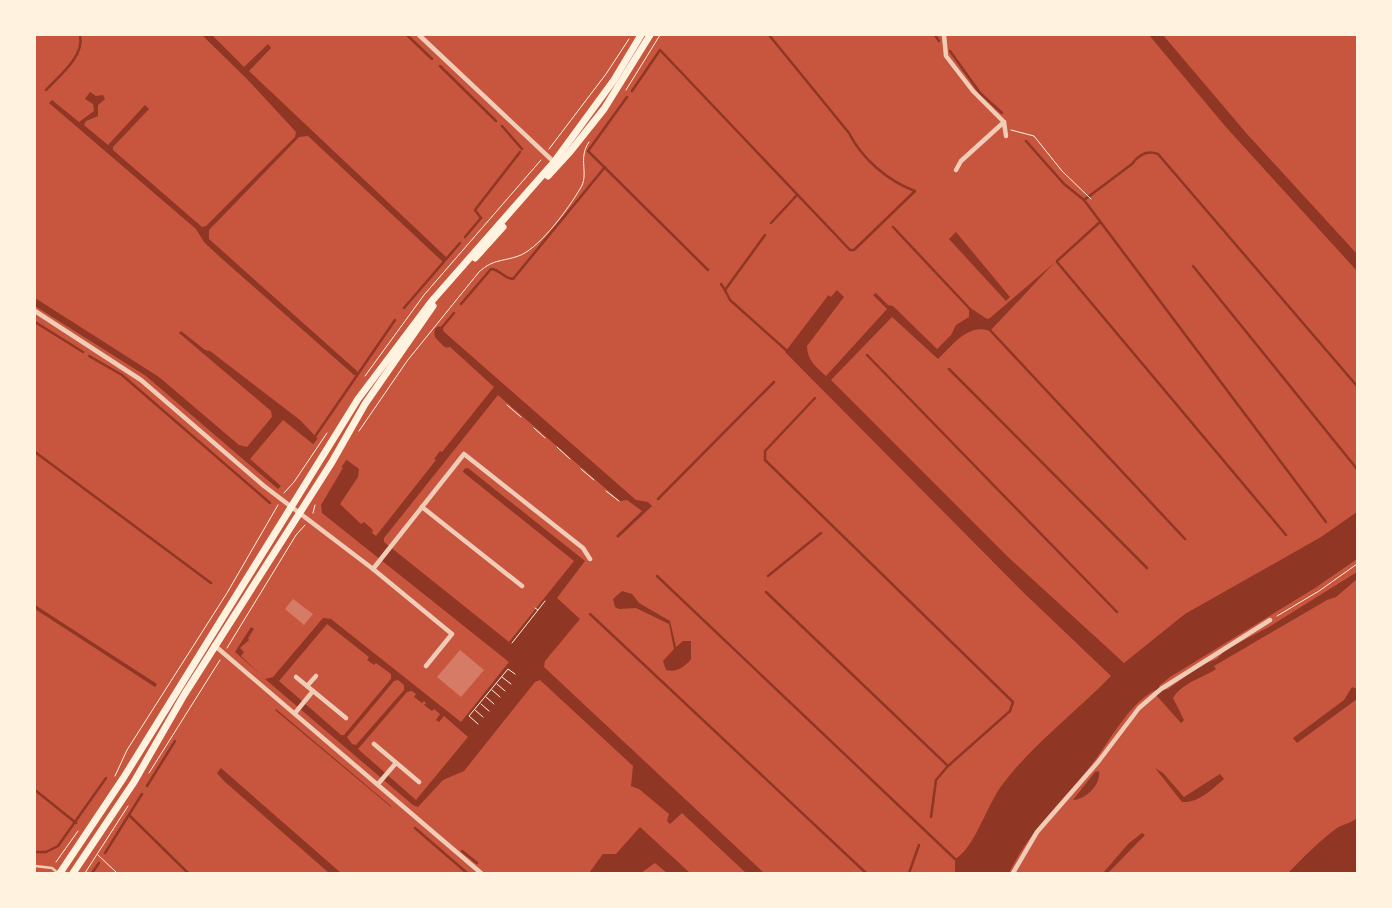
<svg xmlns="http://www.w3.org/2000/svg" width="1392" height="908" font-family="'Space Grotesk',sans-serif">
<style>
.water{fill:#8f3625;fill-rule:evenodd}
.pier{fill:#c8553d}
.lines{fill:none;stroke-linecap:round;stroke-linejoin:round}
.stream{stroke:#8f3625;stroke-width:2.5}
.canal{stroke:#8f3625;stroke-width:9}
.building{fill:#d67c66}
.path{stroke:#fff3e0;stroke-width:1}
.service{stroke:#f1ccb7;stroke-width:2.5}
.minor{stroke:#f1ccb7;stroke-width:4.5}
.secondary{stroke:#fff3e0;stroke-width:7}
</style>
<rect width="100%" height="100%" fill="#c8553d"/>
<g class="water">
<polygon points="202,35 212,35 244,67 268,44 271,48 249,71 446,257 445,261 442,261 308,136 299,137 209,230 209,239 357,371 358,375 354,375 221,258 204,242 196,229 49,103 52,100 79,122 94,111 93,104 85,99 90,92 96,96 103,95 105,99 98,105 98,116 86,121 84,125 108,145 145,105 149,109 113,147 113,150 202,227 206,226 295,137 296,132 247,79"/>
<polygon points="1149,35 1163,35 1247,134 1357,254 1357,271 1225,126"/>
<polygon points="956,232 1010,297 1006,301 949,239"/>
<path d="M 1054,263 L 990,331 C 968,323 953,345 938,359 L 892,317 L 831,380 L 1008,557 L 1124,663 L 1185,614 L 1321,537 L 1357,512 L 1357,559 L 1315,588 L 1170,677 L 1159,686 L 1162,690 L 1168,689 L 1201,665 L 1217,659 L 1225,650 L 1267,628 L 1357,572 L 1357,579 L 1336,597 L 1327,600 L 1214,666 L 1216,669 C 1201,679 1183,682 1173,698 L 1184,720 L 1181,723 L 1156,695 L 1158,693 L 1155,690 C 1128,705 1111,739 1093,763 C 1063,801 1031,828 1009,873 L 955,873 L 955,859 C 974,849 987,805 1002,785 C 1031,746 1077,711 1111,676 L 1024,593 L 785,352 L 827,297 L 828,295 L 831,297 L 837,290 L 844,297 L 807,346 C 807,360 816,367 826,376 L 887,309 L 873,295 L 876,293 L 888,305 L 893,306 L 937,349 L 951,335 L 956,325 L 969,317 L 969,307 L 987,319 L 990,318 Z"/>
<path d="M 35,298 L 159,377 L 239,445 L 247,447 L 272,417 L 271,411 L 179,333 L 181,331 L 205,350 L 210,351 L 300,420 L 317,438 L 359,469 L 358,477 L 340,504 L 361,524 L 364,522 L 373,530 L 372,533 L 376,536 L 436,460 L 434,459 L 440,451 L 442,452 L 494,387 L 438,336 L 443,331 L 636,500 L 648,502 L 652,506 L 618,538 L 616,536 L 642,511 L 627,500 L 620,501 L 498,395 L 384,538 L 384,542 L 509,642 L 574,561 L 463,472 L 464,469 L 468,468 L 585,561 L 557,598 L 580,619 L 545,661 L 544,667 L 764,873 L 746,873 L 682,813 L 670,824 L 667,821 L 669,814 L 639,789 L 631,786 L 633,766 L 540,680 L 535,682 L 464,771 L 443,780 L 418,807 L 413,805 L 265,679 L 273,677 L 323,618 L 331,619 L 461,722 L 509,662 L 322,513 L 321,505 L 343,468 L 283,420 L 250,459 L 281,486 L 278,489 L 146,376 L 35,306 ZM 327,624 L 369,657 L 367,660 L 374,665 L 376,663 L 391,674 L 391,679 L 344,735 L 341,735 L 279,681 ZM 398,680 L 404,685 L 404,690 L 356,745 L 352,744 L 347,737 L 394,681 ZM 412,691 L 416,694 L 414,697 L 422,703 L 424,701 L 426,703 L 424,705 L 432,711 L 434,709 L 440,714 L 436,720 L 439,722 L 444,716 L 468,737 L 416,800 L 358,749 L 407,692 Z"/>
<path d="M 622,591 L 632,594 L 639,603 L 670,621 L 676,647 L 683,641 L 691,641 L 691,659 C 685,667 676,673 666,670 L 663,661 L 674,649 L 669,624 L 636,608 L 619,609 L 615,607 L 613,599 Z"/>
<polygon points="35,605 157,684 155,687 35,609"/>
<polygon points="251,627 254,629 248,638 249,640 240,648 244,652 241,656 260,674 235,652"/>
<polygon points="1352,687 1357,689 1357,699 1297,743 1293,738 1344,700"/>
<polygon points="276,709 391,806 391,807 275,710"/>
<polygon points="221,768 341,873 329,873 224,781 217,773"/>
<path d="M 1155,768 L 1163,773 L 1184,797 L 1220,774 L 1224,779 C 1211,790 1199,803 1182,802 Z"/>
<path d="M 1099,771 C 1101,784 1087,799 1073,800 L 1095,772 Z"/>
<path d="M 1357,818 L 1357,873 L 1288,873 C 1303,858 1319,841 1337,828 C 1343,824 1350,824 1357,818 Z"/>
<polygon points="640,827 690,873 667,873 655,863 641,873 589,873 603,854 616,854"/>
<polygon points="1142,833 1145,835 1108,873 1103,873 1128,844"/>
</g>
<polygon class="pier" points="318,438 347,459 340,469 312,446"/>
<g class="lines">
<g class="stream">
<polyline points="407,35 432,59"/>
<polyline points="935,35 939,41"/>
<polyline points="950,51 980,93 1002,113"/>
<polyline points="440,66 496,121"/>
<path d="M 46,90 C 59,76 85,56 80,35"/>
<path d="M 632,91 L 660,50 L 850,250 L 854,250 L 915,191 C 888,181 862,159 849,133 L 769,35"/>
<polyline points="627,97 588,151 708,270"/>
<polyline points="502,126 522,149"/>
<path d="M 1026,141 L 1064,184 L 1084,200 L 1132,164 C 1139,154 1147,150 1158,154 L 1357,386"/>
<polyline points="1084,200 1326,522"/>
<polyline points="771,223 797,195"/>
<polyline points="893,227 970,309"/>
<polyline points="765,235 725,290 730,300 786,350"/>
<polyline points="465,237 481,218 475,210 520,152"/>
<polyline points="1057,261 1100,222"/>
<polyline points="1057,262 1286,535"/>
<polyline points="1193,266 1357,469"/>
<polyline points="721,284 725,290"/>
<path d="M 461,304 L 491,269 C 500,269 504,279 513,279 L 605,167"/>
<polyline points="404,308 460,243"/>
<polyline points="35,322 83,352"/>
<polyline points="988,328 1185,539"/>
<polyline points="439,331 454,313"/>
<polyline points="867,355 1117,612"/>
<polyline points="89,356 122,375 270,503"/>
<polyline points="949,369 1147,568"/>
<polyline points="815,398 765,451 765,460 1013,702 1010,711 948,766 936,780 931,817"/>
<polyline points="314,438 395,320"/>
<polyline points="35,452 211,583"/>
<polyline points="658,499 774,382"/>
<polyline points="657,576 955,859"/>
<polyline points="768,576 821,533"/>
<polyline points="766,592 948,766"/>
<polyline points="590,614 866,873"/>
<polyline points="147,786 175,741"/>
<polyline points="35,790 76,823"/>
<polyline points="130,816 188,873"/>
<polyline points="415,828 467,873"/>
<polyline points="462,851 477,863"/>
<polyline points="37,852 46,852 58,846 106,778"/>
<polyline points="105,853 142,794"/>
<polyline points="92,873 99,863"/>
<polyline points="909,873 919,845"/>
</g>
<polyline class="canal" points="439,331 439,335 447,343"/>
</g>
<g class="building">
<polygon points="293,599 313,614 304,625 285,609"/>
<polygon points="460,650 484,670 461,697 437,677"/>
</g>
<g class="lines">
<g class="path">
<polyline points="626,90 660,35"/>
<polyline points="1011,130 1034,136 1062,171 1091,199"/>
<polyline points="549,149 606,74 629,39"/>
<polyline points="365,376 424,295 541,160"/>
<polyline points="507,405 521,417"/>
<polyline points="534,428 545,438"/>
<path d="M 359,431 L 407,361 L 479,272 C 494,258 504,262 521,255 C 542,245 568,209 580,189 C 590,174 577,159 589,142"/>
<polyline points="557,447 570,459"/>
<polyline points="581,469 594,480"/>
<polyline points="606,491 619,501"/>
<polyline points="284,493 294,482 327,433"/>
<polyline points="313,513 315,505"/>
<polyline points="538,610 545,601"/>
<polyline points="1277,616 1319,591 1357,564"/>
<polyline points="512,643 538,610 535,608"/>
<polyline points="227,648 296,535 305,525"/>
<polyline points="502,677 511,684"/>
<polyline points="497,684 505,691"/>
<polyline points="492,690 500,697"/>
<polyline points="486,697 494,704"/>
<polyline points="481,704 489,711"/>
<polyline points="475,710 483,717"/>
<polyline points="478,724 469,716 508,669 515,674"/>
<polyline points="149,773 220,660"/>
<polyline points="115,776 127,750 227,593 278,505"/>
<polyline points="98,855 117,873"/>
<polyline points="56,862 78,831"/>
<polyline points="85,873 128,806"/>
</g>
<polyline class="service" points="35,866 52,868 58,873"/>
<g class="minor">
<polyline points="419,35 555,163"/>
<polyline points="944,35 946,56 973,91 1004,122 961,161 956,170"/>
<polyline points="1004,122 1006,136"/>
<polyline points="35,311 141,380 264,486 373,569 452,634 426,666"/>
<polyline points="422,507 522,586"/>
<polyline points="373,569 464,454 583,548 590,559"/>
<polyline points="214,645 481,873"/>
<polyline points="296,677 346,718"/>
<polyline points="307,686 316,676"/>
<polyline points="295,713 313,691"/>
<polyline points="374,744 419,782"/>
<polyline points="378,784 396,763"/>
<polyline points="1013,873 1037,832 1098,762 1139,708 1161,689 1270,620"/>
</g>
<g class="secondary">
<polyline points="548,176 569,153 604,109 650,35"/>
<polyline points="475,258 503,227"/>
<polyline points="60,873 124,777 358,399 431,302 554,162 614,80 641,35"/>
<polyline points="73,873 134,782 184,695 332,462 365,404 433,306"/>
</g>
</g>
<rect width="1392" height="908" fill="none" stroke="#fff3e0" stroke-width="72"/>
</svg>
